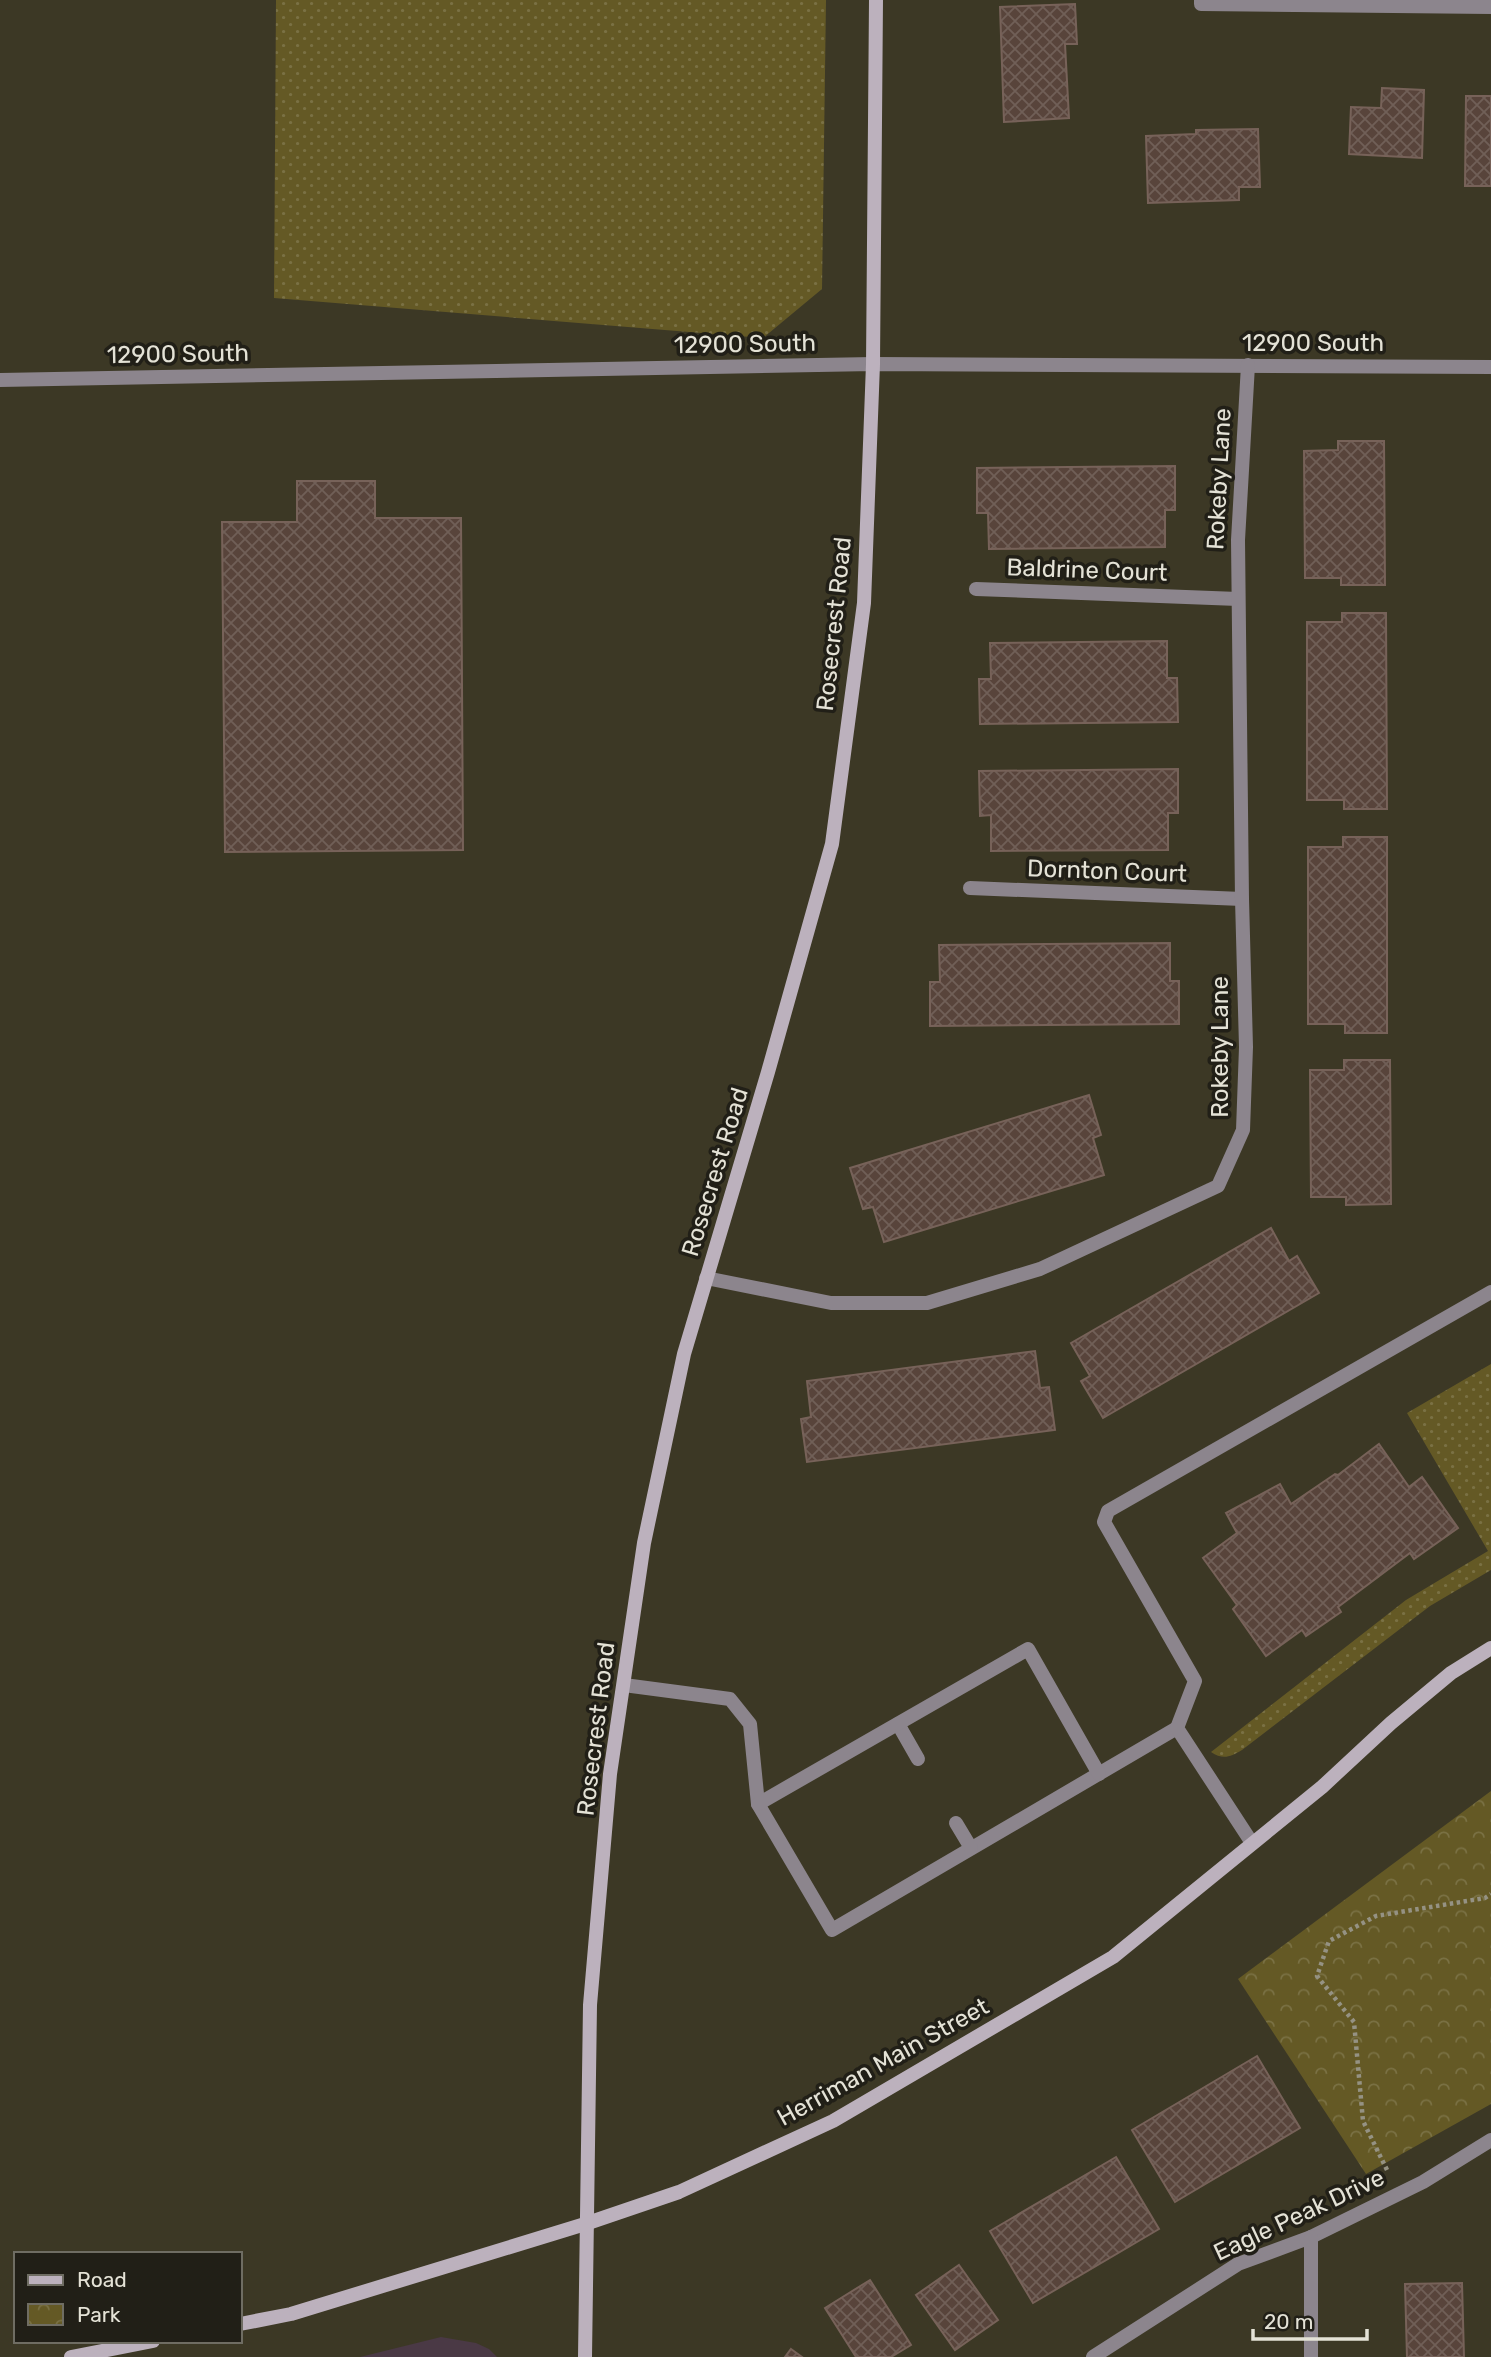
<svg xmlns="http://www.w3.org/2000/svg" width="1491" height="2357" font-family="Rubik,sans-serif">
<style>
.commercial{fill:#4a3945}
.grass{fill:url(#grass-dots)}
.park{fill:url(#park-crowns)}
.building{fill:url(#building-cross-hatch);stroke:#776259;stroke-width:2}
.lines{fill:none;stroke-linecap:round;stroke-linejoin:round}
.path{stroke:#959283;stroke-width:4.5;stroke-dasharray:3.5 3.5;stroke-linecap:butt}
.service{stroke:#8c858d;stroke-width:14}
.minor{stroke:#8c858d;stroke-width:14}
.secondary{stroke:#bcb1bd;stroke-width:14}
.labels{text-anchor:middle;dominant-baseline:central;stroke-width:7;stroke-linejoin:round;paint-order:stroke}
.street-label{font-size:24px;fill:#e4e2d6;stroke:#211f17}
</style>
<defs>
<pattern id="grass-dots" width="8" height="8" patternUnits="userSpaceOnUse" patternTransform="scale(1.75)"><rect width="8" height="8" fill="#645925"/><path d="M2 2h.1M6 6h.1" fill="none" stroke="#7a7144" stroke-width="1.8" stroke-linecap="round"/></pattern>
<pattern id="park-crowns" width="20" height="18" patternUnits="userSpaceOnUse" patternTransform="scale(1.75)"><rect width="20" height="18" fill="#645925"/><path d="M2 6a3 3 0 1 1 6 0M12 15a3 3 0 1 1 6 0" fill="none" stroke="#7a7144"/></pattern>
<pattern id="building-cross-hatch" width="8" height="8" patternUnits="userSpaceOnUse" patternTransform="scale(1.75)"><rect width="8" height="8" fill="#58443b"/><path d="M0 0l8 8M0 8l8-8" fill="none" stroke="#705f57"/></pattern>
</defs>
<rect width="100%" height="100%" fill="#3c3825"/>
<polygon class="commercial" points="441,2337 476,2343 489,2349 497,2357 360,2357"/>
<g class="grass">
<polygon points="276,0 826,0 822,289 763,338 274,298"/>
<path d="M 1491,1364 L 1491,1570 L 1430,1606 L 1242,1750 C 1230,1757 1223,1760 1211,1752 L 1406,1600 L 1488,1551 L 1407,1413 Z"/>
</g>
<polygon class="park" points="1491,1791 1491,2104 1366,2174 1238,1979"/>
<g class="building">
<polygon points="1075,4 1077,44 1065,44 1069,118 1004,122 1000,7"/>
<polygon points="1382,88 1424,90 1422,158 1349,154 1351,107 1381,108"/>
<polygon points="1466,96 1491,96 1491,186 1465,186"/>
<polygon points="1258,129 1260,187 1239,187 1239,200 1148,203 1146,136 1196,134 1196,130"/>
<polygon points="1338,441 1384,441 1385,585 1341,585 1341,578 1305,578 1304,451 1338,450"/>
<polygon points="1175,466 1175,510 1165,510 1165,547 989,549 988,513 977,513 977,468"/>
<polygon points="297,481 375,481 375,518 461,518 463,850 225,852 222,522 297,522"/>
<polygon points="1342,613 1386,613 1387,809 1344,809 1344,800 1307,800 1307,622 1342,622"/>
<polygon points="1167,641 1167,678 1177,678 1178,722 980,724 979,679 991,679 990,643"/>
<polygon points="1178,769 1178,813 1168,813 1168,850 991,851 991,815 980,816 979,771"/>
<polygon points="1343,837 1387,837 1387,1033 1345,1033 1345,1024 1308,1024 1308,847 1343,847"/>
<polygon points="1170,943 1170,981 1179,981 1179,1024 930,1026 930,982 940,982 939,945"/>
<polygon points="1344,1060 1390,1060 1391,1204 1346,1205 1346,1197 1311,1197 1310,1070 1344,1070"/>
<polygon points="1089,1095 1101,1135 1093,1138 1104,1175 884,1242 873,1207 863,1209 850,1168"/>
<polygon points="1271,1228 1289,1261 1297,1256 1319,1293 1103,1418 1081,1381 1090,1376 1071,1343"/>
<polygon points="1035,1351 1040,1388 1049,1387 1055,1430 807,1462 801,1419 811,1417 807,1381"/>
<polygon points="1379,1444 1409,1487 1422,1477 1458,1528 1414,1559 1410,1553 1338,1607 1341,1612 1306,1636 1302,1630 1266,1656 1233,1609 1237,1605 1203,1558 1237,1533 1226,1513 1280,1484 1291,1504 1335,1474 1338,1475"/>
<polygon points="1257,2056 1300,2128 1175,2202 1132,2130"/>
<polygon points="1116,2157 1159,2229 1033,2303 990,2231"/>
<polygon points="959,2265 998,2320 955,2350 916,2295"/>
<polygon points="870,2280 911,2345 891,2357 856,2357 825,2308"/>
<polygon points="1462,2283 1464,2357 1407,2357 1405,2284"/>
<polygon points="791,2349 802,2357 785,2357"/>
</g>
<g class="lines">
<polyline class="path" points="1387,2170 1363,2121 1354,2022 1317,1976 1329,1941 1376,1916 1485,1898 1491,1894"/>
<g class="service">
<polyline points="976,589 1238,599"/>
<polyline points="970,888 1242,899"/>
<polyline points="624,1685 730,1699 750,1724 758,1804 832,1930 1177,1728"/>
<polyline points="898,1724 918,1759"/>
<polyline points="758,1804 1028,1649 1099,1774"/>
<polyline points="956,1823 971,1848"/>
<polyline points="1252,1843 1177,1728 1195,1681 1104,1522 1108,1511 1491,1292"/>
</g>
<g class="minor">
<polyline points="1201,0 1201,4 1491,7"/>
<polyline points="0,380 873,364 1491,367"/>
<polyline points="706,1278 831,1303 927,1303 1040,1269 1218,1186 1243,1130 1246,1047 1242,899 1238,540 1248,365"/>
<polyline points="1093,2357 1238,2264 1311,2237 1423,2182 1491,2140"/>
<polyline points="1311,2357 1311,2237"/>
</g>
<g class="secondary">
<polyline points="240,2324 291,2314 585,2224 679,2192 833,2121 1113,1957 1322,1787 1391,1723 1451,1673 1491,1648"/>
<polyline points="71,2357 153,2341"/>
<polyline points="585,2357 590,2005 610,1774 644,1543 684,1354 768,1072 832,844 864,603 873,364 876,0"/>
</g>
</g>
<g class="labels">
<g class="street-label">
<text x="1313" y="343">12900 South</text>
<text transform="translate(745 344) rotate(-1)">12900 South</text>
<text transform="translate(178 354) rotate(-1)">12900 South</text>
<text transform="translate(1219 479) rotate(-87)">Rokeby Lane</text>
<text transform="translate(1087 570) rotate(2)">Baldrine Court</text>
<text transform="translate(834 624) rotate(-84)">Rosecrest Road</text>
<text transform="translate(1107 871) rotate(2)">Dornton Court</text>
<text transform="translate(1220 1047) rotate(-90)">Rokeby Lane</text>
<text transform="translate(715 1172) rotate(-73)">Rosecrest Road</text>
<text transform="translate(596 1729) rotate(-83)">Rosecrest Road</text>
<text transform="translate(883 2062) rotate(-29)">Herriman Main Street</text>
<text transform="translate(1299 2215) rotate(-25)">Eagle Peak Drive</text>
</g>
</g>
<rect x="14" y="2252" width="228" height="91" fill="#211f17" stroke="#6f6d63" stroke-width="2"/>
<rect x="28" y="2275" width="35" height="10" fill="#bcb1bd" stroke="#6f6d63" stroke-width="2"/>
<text x="77" y="2287" font-size="21" fill="#e4e2d6">Road</text>
<rect x="28" y="2304" width="35" height="21" fill="url(#park-crowns)" stroke="#6f6d63" stroke-width="2"/>
<text x="77" y="2322" font-size="21" fill="#e4e2d6">Park</text>
<path d="M1253 2329v10h114v-10" fill="none" stroke="#e4e2d6" stroke-width="3.5"/>
<text x="1264" y="2329" font-size="21" fill="#e4e2d6" stroke="#211f17" stroke-width="5" paint-order="stroke">20 m</text>
</svg>
